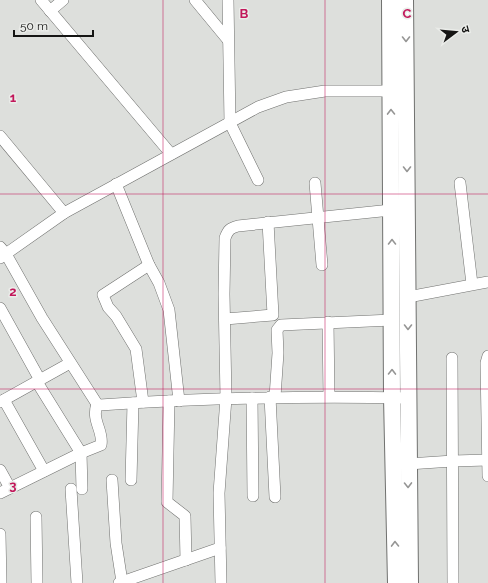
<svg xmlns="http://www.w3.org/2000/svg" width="488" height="583" font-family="Raleway,'Noto Sans Devanagari',sans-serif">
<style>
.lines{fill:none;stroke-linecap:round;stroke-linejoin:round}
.minor-casing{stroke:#70716f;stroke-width:12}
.secondary-casing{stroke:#70716f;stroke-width:18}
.minor{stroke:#fff;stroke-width:11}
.secondary{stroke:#fff;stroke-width:16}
.oneway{stroke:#969695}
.grid{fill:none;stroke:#c2185b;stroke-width:1;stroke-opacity:0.55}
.grid-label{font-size:13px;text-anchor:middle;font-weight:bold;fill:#c2185b;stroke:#eaece9;stroke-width:3;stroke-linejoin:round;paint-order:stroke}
</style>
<rect width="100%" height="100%" fill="#dddfdc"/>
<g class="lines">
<g class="minor-casing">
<g id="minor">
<polyline points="41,0 171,154"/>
<polyline points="195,0 228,40"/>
<polyline points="228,0 230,123 258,180"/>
<polyline points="50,11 63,0"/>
<polyline points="0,136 64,213"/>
<polyline points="315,183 322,265"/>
<polyline points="460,183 472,284"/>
<polyline points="116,184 149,265 159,283 169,310 179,401"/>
<path d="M 0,247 L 6,254 L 42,318 L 97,404 L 100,405 C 203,398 306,396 409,398"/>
<polyline points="0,258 64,213 258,107 286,97 325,91 398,91"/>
<polyline points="408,297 488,282"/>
<polyline points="0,308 40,380"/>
<polyline points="225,319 273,315 268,222"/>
<polyline points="328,322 329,396"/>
<polyline points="488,356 486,363 488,476"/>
<polyline points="452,358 453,583"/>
<polyline points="37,382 81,453 82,489"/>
<polyline points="270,397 275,497"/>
<polyline points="275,397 278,353 277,330 281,325 392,320"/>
<polyline points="252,398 253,496"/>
<polyline points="4,400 44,471"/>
<polyline points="169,401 167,502 185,516 186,560"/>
<polyline points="0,402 70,363"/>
<polyline points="143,402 136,349 116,316 108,307 103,295 149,265"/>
<polyline points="408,464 453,461 488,460"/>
<polyline points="0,470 10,488"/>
<polyline points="112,480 116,543 122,582"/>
<polyline points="131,480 133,403"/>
<polyline points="71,489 77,583"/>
<path d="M 0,493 L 81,453 L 101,445 C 104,431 91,421 97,404"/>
<polyline points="36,517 37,583"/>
<polyline points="0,534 1,583"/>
<polyline points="119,583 220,548"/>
<path d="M 221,583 L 219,493 L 226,398 L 224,294 L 225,238 C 228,230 230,228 238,226 L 391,210"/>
</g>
</g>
<g class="secondary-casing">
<g id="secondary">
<polyline points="390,0 392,397 396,583"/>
<polyline points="405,0 410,583"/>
</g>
</g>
<use href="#minor" class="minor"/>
<use href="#secondary" class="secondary"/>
</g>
<defs><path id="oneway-chevron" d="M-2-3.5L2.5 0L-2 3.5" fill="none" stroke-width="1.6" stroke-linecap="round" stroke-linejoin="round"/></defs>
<g class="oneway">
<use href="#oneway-chevron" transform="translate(406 39) rotate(90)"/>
<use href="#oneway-chevron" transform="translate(391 112) rotate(-91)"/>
<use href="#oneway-chevron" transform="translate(407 169) rotate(90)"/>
<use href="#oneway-chevron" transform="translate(392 242) rotate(-90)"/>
<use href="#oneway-chevron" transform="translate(408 327) rotate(90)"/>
<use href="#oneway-chevron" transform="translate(392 372) rotate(-89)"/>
<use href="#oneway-chevron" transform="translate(408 485) rotate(89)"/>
<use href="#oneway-chevron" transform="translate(395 544) rotate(-91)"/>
</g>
<path class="grid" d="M 163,0 L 163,583M 325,0 L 325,583M 0,194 L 488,194M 0,389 L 488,389"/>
<g class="grid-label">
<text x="244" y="18">B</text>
<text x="407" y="18">C</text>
<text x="13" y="102">1</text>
<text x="13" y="296">2</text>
<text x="13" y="490">3</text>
</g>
<g transform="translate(456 32) rotate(74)" stroke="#eaece9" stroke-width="3" paint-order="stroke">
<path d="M0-3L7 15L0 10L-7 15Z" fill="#151514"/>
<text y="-6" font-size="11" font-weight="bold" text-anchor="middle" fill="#151514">उ</text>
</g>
<path d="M14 30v6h79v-6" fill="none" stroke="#151514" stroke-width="2"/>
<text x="20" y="30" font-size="12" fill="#151514" stroke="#eaece9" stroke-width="3" paint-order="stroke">50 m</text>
</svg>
